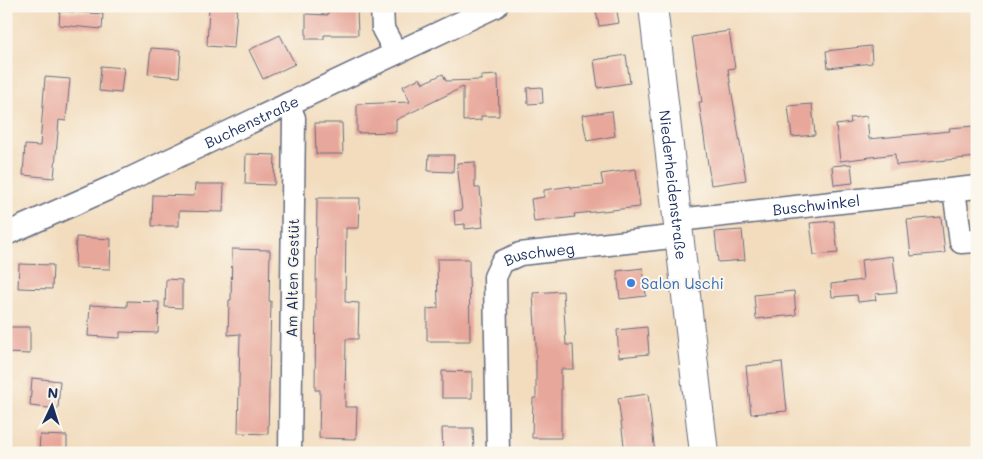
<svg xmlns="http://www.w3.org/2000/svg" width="983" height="459" font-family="Mali,sans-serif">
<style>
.building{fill:#e8a79b}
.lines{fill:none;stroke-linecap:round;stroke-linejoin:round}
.minor-casing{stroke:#666c7f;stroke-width:25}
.tertiary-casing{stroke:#666c7f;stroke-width:30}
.minor{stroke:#fff;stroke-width:22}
.tertiary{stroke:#fff;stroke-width:28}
.shop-dot{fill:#3f7fe0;stroke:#fbf7ec;stroke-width:2}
.labels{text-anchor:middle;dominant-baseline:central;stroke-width:4;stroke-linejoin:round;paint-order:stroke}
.street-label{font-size:15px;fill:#1b2f5e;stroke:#fbf7ec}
.shop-label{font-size:15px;fill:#366cbe;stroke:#fbf7ec;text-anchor:start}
</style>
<rect width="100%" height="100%" fill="#fbf7ec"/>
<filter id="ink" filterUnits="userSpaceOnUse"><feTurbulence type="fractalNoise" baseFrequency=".02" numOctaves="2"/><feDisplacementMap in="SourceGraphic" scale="10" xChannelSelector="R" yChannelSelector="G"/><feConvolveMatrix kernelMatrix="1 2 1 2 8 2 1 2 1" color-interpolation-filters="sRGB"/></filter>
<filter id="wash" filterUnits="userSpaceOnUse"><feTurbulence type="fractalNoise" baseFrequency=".0096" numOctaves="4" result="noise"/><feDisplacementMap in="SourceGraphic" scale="20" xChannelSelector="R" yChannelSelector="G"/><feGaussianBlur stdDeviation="1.12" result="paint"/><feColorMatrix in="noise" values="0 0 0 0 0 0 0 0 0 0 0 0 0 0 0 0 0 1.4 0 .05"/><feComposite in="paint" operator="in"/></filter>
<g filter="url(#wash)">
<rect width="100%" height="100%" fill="#f2dcbd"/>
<g id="blocks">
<g class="building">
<polygon points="595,6 616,6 619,23 599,26"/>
<polygon points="209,7 237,8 234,48 207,46"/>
<polygon points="357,10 358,35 324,35 324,39 306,39 306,14 328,15 328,11"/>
<polygon points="60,11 103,14 102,29 59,25"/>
<polygon points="729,31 735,68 728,69 746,180 711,185 699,102 702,102 692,37"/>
<polygon points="280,35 295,64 263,79 249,50"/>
<polygon points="871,46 872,63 828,68 826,51"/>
<polygon points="151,48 181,50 179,77 148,74"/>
<polygon points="626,55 630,83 598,88 594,60"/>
<polygon points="101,66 124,68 121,93 99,91"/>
<polygon points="443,74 446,81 481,80 481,76 498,75 499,116 481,116 481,120 463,121 463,87 396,120 396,132 357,133 357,104 410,102 403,86 420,78 423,83"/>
<polygon points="45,77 70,79 66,121 59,120 54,178 23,175 25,145 40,146"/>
<polygon points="542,87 543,103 528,104 527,88"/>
<polygon points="812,104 815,135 792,137 788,106"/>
<polygon points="612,111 615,136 587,141 582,115"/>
<polygon points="867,116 869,139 950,131 949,128 974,126 977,157 896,165 895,154 840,161 836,125 851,123 850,118"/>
<polygon points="315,123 342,123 343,154 316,154"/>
<polygon points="246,154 275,155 274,185 245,184"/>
<polygon points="429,155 454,155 453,172 428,171"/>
<polygon points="475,162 475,188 480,188 483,227 465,229 465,224 455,225 454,211 462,210 457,163"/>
<polygon points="851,164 853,183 834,185 832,166"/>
<polygon points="636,169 640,207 574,214 575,217 534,222 531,199 544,197 544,190 571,186 571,188 603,185 601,174"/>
<polygon points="195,184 224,184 223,212 179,211 179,226 152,226 153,195 194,196"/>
<polygon points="317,198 360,198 359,228 346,228 345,302 359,303 358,339 346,339 345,407 357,407 356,439 319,438 320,390 315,390"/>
<polygon points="941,217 945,253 911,256 907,220"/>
<polygon points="834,221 838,253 814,255 810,223"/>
<polygon points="742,230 745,260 718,262 715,232"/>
<polygon points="76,237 111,239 110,269 75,268"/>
<polygon points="232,249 270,250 269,301 271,301 268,434 238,433 240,334 228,335 229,300 231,300"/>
<polygon points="893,256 897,292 875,294 876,300 858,302 857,295 832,297 831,284 863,280 861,260"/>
<polygon points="437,259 469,259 470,341 427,341 427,309 438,308"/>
<polygon points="19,264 53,265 52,289 18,288"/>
<polygon points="643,268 646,296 620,299 617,271"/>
<polygon points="166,279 182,280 182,308 165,307"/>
<polygon points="563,291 566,345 573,345 574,369 561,369 561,438 532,438 533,398 536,398 536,345 533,293"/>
<polygon points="794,291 796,315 756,319 754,295"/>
<polygon points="127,301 159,302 158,333 120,332 120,338 88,336 90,305 127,307"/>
<polygon points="6,327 30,327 30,354 6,353"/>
<polygon points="647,327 649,354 619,357 617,330"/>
<polygon points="782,362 787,411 751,414 746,366"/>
<polygon points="442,371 472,372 472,398 442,398"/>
<polygon points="32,378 60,381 58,409 30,406"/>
<polygon points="648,394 655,453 625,453 618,398"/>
<polygon points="442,428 473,428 474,453 443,453"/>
<polygon points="40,435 67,436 67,453 39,453"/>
</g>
</g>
</g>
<g filter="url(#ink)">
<use href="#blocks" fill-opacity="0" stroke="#666c7f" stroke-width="1"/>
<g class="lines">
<g class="minor-casing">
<g id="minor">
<polyline points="382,6 383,29 396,53"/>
<polyline points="288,104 294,118 290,453"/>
<polyline points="954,190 961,242 977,241"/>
<path id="s1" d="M 678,220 L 977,187"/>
<path id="s2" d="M 6,234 L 119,184 L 496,6"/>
<path id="s3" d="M 498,453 L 495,277 L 502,262 L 520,254 L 680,236"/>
</g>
</g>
<g class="tertiary-casing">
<g id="tertiary">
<path id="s4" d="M 653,6 L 704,453"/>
</g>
</g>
<use href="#minor" class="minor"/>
<use href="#tertiary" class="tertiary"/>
</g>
</g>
<circle class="shop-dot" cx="631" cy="283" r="5"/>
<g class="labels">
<g class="street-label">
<text stroke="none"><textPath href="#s2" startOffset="270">Buchenstraße</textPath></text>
<text stroke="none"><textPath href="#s4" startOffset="180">Niederheidenstraße</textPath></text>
<text stroke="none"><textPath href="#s1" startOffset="139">Buschwinkel</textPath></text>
<text stroke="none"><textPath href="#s3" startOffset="231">Buschweg</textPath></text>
<text transform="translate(292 278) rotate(-89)">Am Alten Gestüt</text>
</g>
<g class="shop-label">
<text x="641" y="283">Salon Uschi</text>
</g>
</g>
<rect width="983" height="459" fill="none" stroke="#fbf7ec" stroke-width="25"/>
<g transform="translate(52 406) rotate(4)" stroke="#fbf7ec" stroke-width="4" paint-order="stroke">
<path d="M0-4L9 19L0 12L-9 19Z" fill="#1b2f5e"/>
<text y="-8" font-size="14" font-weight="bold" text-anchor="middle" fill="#1b2f5e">N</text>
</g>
</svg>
